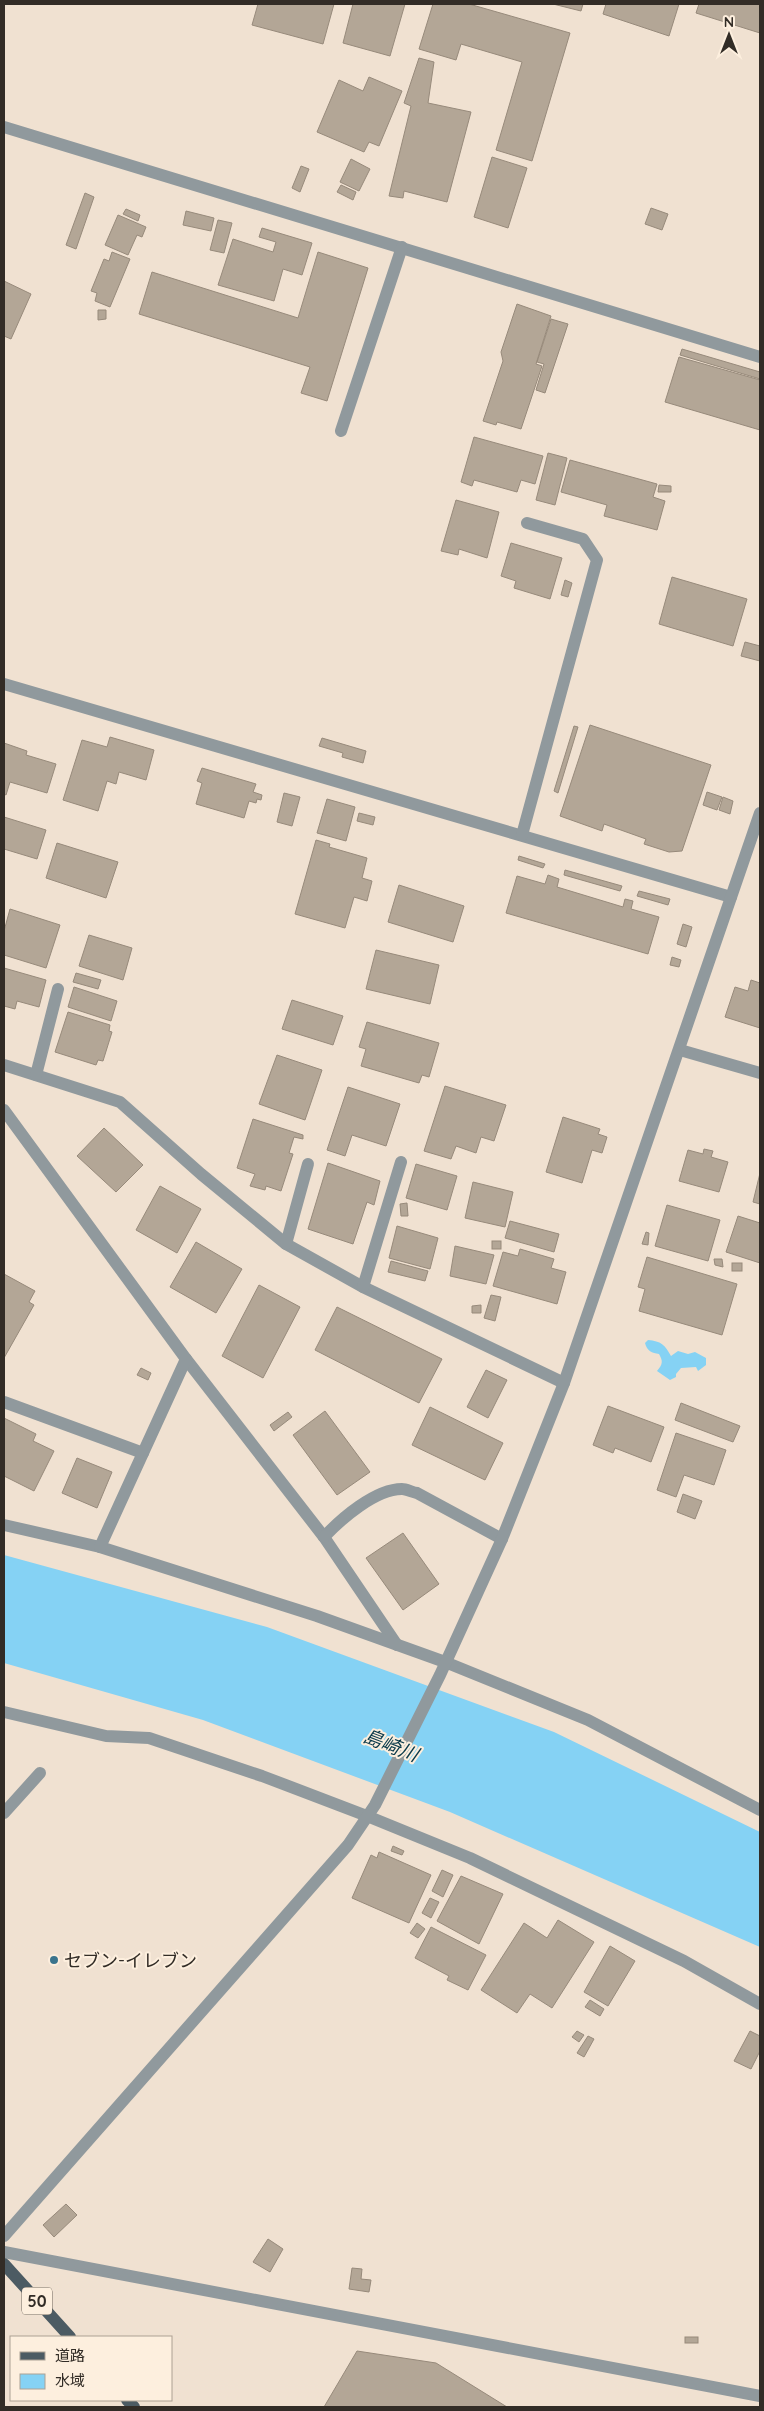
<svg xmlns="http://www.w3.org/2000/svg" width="764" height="2411" font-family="Quicksand,'Noto Sans JP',sans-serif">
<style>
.water{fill:#85d2f4}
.building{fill:#b3a696;stroke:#978a7b}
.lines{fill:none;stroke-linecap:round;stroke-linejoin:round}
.minor{stroke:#90999d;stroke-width:12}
.major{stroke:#4c5b63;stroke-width:12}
.poi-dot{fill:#3a748d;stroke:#fdefde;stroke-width:2}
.labels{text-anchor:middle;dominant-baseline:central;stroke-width:4;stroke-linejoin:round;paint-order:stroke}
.shield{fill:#fdefde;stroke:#6f665d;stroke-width:1}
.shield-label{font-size:16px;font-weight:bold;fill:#322c26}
.poi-label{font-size:18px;fill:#322c26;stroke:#fdefde;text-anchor:start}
.water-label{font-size:19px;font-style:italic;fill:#09394a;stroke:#fdefde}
</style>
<rect width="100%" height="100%" fill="#f0e1d1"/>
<g class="water">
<path d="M 648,1340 C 661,1341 665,1345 671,1356 L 678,1351 L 688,1354 L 695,1352 L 706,1358 L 706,1365 L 698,1371 L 696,1367 L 681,1368 L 676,1374 L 676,1377 L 670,1380 L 657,1371 C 663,1364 663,1361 659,1354 C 652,1353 647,1351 645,1343 Z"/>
<polygon points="4,1555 267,1627 554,1732 760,1832 760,1947 450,1812 203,1720 4,1663"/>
</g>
<g class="building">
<polygon points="258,4 334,4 323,44 252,25"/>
<polygon points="353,4 405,4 390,56 343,43"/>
<polygon points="433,4 469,4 570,33 532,161 496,150 522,62 461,44 456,60 419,49"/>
<polygon points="553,4 583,4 581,11"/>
<polygon points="606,4 679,4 669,36 603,14"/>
<polygon points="699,4 760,4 760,33 696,13"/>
<polygon points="419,58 434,62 428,103 471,112 447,202 404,191 403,198 389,196 411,106 404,103"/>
<polygon points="369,77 402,91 379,146 369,142 364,152 317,132 339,80 363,91"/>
<polygon points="492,157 527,168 508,228 474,217"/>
<polygon points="351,159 370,169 359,191 340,182"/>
<polygon points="301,166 309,169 300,192 292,188"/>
<polygon points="341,185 356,192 353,200 337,192"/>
<polygon points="85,193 94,197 76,249 66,245"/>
<polygon points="651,208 668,214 662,230 645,224"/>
<polygon points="126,209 140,215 138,221 123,214"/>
<polygon points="186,211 214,218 211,231 183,225"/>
<polygon points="118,215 146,227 142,237 137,235 128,255 105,245"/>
<polygon points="218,220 232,223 224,253 210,250"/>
<polygon points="262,228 312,243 302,275 283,269 274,301 218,285 233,239 273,252 276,242 259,237"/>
<polygon points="112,252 130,259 110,307 95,301 97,293 91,291 104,259 109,261"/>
<polygon points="318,252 368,268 327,401 301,393 310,367 139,314 152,272 298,318"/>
<polygon points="4,281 31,294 11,339 4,336"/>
<polygon points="517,304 551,316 536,364 542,366 521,429 497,422 496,425 483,421 503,361 501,352"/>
<polygon points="98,310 106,310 106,319 98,320"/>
<polygon points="551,319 568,324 545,393 536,390 544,364 537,362"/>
<polygon points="682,349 760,372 760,379 680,355"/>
<polygon points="679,357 760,380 760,430 665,402"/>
<polygon points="474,437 543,456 535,484 521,480 517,492 474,480 472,486 461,482"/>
<polygon points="548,453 567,458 555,505 536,500"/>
<polygon points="570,460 657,484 653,497 665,501 657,530 604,516 607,505 561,492"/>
<polygon points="659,485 671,486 671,492 658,492"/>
<polygon points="456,500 499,512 487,558 459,549 458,555 441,551"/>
<polygon points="511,543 562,558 550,599 514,588 516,581 501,576"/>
<polygon points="672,577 747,599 733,646 659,624"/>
<polygon points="565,580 572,583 568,597 561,595"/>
<polygon points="745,642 760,646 760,661 741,656"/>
<polygon points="590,725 711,765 682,851 669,852 644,844 646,839 604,824 602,831 560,816"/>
<polygon points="574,726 578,727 558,793 554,791"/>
<polygon points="110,737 154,750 146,780 119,772 116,784 107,781 98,811 63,800 82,740 107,747"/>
<polygon points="322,738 366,751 363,763 342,757 343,753 319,746"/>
<polygon points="4,743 27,751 26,755 56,764 47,793 10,782 6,795 4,794"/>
<polygon points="202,768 256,784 253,792 262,795 261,800 257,799 256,803 249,801 244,818 196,804 202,783 197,781"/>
<polygon points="707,792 722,797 717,810 703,805"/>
<polygon points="284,793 300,797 292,826 277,822"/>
<polygon points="723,797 733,801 730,814 719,810"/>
<polygon points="327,799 355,807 346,841 317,833"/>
<polygon points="359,813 375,817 373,825 357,821"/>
<polygon points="4,817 46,830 37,859 4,849"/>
<polygon points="316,840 330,844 329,847 367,858 362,878 372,881 367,901 354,897 345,928 295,914"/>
<polygon points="57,843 118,862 106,898 46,878"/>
<polygon points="519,856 545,864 543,868 518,860"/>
<polygon points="565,870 622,886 620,891 564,875"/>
<polygon points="548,875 559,879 557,887 623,907 625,899 633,901 631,909 659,917 648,954 506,913 517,876 545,884"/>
<polygon points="399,885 464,906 453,942 388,922"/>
<polygon points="639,891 670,899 668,905 637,896"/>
<polygon points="10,909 60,925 46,968 4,955 4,931"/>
<polygon points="683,924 692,927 686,947 677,944"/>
<polygon points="89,935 132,948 123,980 79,966"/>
<polygon points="376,950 439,965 430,1004 366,989"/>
<polygon points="672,957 681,960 679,967 670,965"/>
<polygon points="4,968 46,980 39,1007 17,1001 15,1009 4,1006"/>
<polygon points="76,973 101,980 98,989 73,982"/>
<polygon points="751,980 760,983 760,1028 725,1017 735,987 748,991"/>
<polygon points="74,987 117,1001 111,1021 68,1007"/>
<polygon points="292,1000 343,1016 333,1045 282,1029"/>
<polygon points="68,1012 110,1025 109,1031 112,1032 103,1061 98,1060 96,1065 55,1052"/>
<polygon points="367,1022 439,1043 429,1077 422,1075 419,1083 361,1066 366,1049 359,1047"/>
<polygon points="277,1055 322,1070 305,1120 259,1104"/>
<polygon points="445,1086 506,1105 494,1141 481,1137 476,1153 456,1146 451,1159 424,1151"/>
<polygon points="348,1087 400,1104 386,1146 352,1135 345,1156 327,1150"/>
<polygon points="563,1117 600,1129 598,1134 607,1137 602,1153 592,1150 582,1183 546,1172"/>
<polygon points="253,1119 303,1135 303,1139 294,1137 289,1153 293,1154 281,1191 266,1186 265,1190 250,1186 255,1174 237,1168"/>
<polygon points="104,1128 143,1165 116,1192 77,1156"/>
<polygon points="704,1149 713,1151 711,1157 728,1162 719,1192 679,1181 688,1150 703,1154"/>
<polygon points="328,1163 380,1181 374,1205 367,1202 353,1244 308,1229"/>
<polygon points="416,1164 457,1176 447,1210 406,1198"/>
<polygon points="760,1173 760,1204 753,1202"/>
<polygon points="473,1182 513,1192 505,1227 465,1218"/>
<polygon points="160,1186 201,1209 177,1253 136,1230"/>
<polygon points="407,1203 408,1216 401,1216 400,1204"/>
<polygon points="667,1205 720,1220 708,1261 655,1246"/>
<polygon points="738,1216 760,1223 760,1263 726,1252"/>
<polygon points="510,1221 559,1234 554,1252 505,1238"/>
<polygon points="397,1226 438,1238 430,1269 389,1258"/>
<polygon points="646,1232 649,1233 648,1245 642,1244"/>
<rect x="492" y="1241" width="9" height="8"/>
<polygon points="196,1242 242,1269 216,1313 170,1287"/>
<polygon points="455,1246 494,1255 486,1284 450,1276"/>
<polygon points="520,1249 554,1259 551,1268 566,1272 557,1304 493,1286 503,1252 518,1256"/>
<polygon points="647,1257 737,1284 722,1335 639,1311 645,1289 638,1287"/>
<polygon points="714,1259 722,1259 723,1267 715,1265"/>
<polygon points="391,1261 428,1271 425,1281 388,1272"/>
<rect x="732" y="1263" width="10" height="8"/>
<polygon points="4,1274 35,1291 29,1302 34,1305 4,1358"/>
<polygon points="259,1285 300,1307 263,1378 222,1356"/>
<polygon points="491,1295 501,1297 495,1321 484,1318"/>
<polygon points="481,1305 481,1313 472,1313 472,1306"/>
<polygon points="337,1307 442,1359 419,1403 315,1350"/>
<polygon points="141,1368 151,1373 148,1380 137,1375"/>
<polygon points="486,1370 507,1380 488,1418 467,1407"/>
<polygon points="681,1403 740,1426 733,1442 675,1420"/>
<polygon points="608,1406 664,1427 651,1462 615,1448 613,1453 593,1445"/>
<polygon points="430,1407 503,1443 485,1480 412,1445"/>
<polygon points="325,1411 370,1472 337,1495 293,1435"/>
<polygon points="288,1412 292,1417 274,1431 270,1425"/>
<polygon points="4,1418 36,1434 33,1441 54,1451 34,1491 4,1476"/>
<polygon points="676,1433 726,1450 714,1485 684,1475 676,1497 657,1490"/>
<polygon points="77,1458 112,1472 97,1508 62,1493"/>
<polygon points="683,1494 702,1501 695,1519 677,1512"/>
<polygon points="403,1533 439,1584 403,1610 366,1558"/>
<polygon points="393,1846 404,1851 402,1855 391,1851"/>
<polygon points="379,1852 431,1875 409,1923 352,1898 371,1855 377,1858"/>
<polygon points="442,1870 453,1875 443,1897 432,1891"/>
<polygon points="461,1876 503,1894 479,1944 437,1921"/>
<polygon points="430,1898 439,1902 431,1918 422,1913"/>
<polygon points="558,1920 594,1942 552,2008 530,1994 517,2013 481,1990 524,1923 547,1938"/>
<polygon points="417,1923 425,1929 418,1938 410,1933"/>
<polygon points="431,1927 486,1955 468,1990 447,1980 449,1976 415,1958"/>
<polygon points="610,1946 635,1961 608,2006 584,1992"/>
<polygon points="590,2000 604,2009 600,2016 585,2007"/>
<polygon points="577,2031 584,2035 579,2042 572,2037"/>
<polygon points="750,2031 760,2036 760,2051 751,2069 734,2061"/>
<polygon points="588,2036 594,2039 584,2057 577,2053"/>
<polygon points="66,2204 77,2215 54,2237 43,2225"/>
<polygon points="268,2239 283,2249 270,2272 253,2262"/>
<polygon points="352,2268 362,2269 361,2279 371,2280 369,2292 349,2289"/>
<rect x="685" y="2337" width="13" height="6"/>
<polygon points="357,2351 436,2363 507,2407 324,2407"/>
</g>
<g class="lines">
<g class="minor">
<polyline points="4,127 760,357"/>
<polyline points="341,431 402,247"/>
<polyline points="4,684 731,897"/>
<polyline points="522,835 597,560 583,539 527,523"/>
<polyline points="680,1050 760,1073"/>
<polyline points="4,1065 120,1102 201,1174 286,1244 363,1287 564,1383"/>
<polyline points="36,1075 58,989"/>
<polyline points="4,1110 186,1359 324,1537 397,1645"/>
<polyline points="286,1244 308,1164"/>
<polyline points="363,1287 401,1162"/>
<polyline points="4,1402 143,1453"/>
<polyline points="4,1525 100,1547 317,1616 445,1662 588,1720 760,1810"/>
<path d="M 324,1537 C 341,1519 375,1489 402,1489 C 406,1489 412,1492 417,1493 L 502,1539"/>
<polyline points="100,1547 186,1359"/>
<polyline points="4,1712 106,1736 149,1738 262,1776 367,1816 470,1858 684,1961 760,2004"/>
<polyline points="4,1813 40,1773"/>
<polyline points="4,2236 348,1845 375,1805 440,1675 502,1539 564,1383 760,813"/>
<polyline points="4,2252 760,2396"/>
</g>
<g class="major">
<polyline points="4,2264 70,2337"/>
<polyline points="127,2400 134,2407"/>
</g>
</g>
<circle class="poi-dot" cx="54" cy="1960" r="5"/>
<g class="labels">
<rect class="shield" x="22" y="2287.5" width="30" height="27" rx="4"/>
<g class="shield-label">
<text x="37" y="2301">50</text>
</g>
<g class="poi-label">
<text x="64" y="1960">セブン-イレブン</text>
</g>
<g class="water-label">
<text transform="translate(391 1745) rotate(21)">島崎川</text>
</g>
</g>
<rect width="764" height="2411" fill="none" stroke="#322c26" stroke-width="10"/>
<rect x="10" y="2336" width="162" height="65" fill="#fdefde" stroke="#aca194"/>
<rect x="20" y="2352" width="25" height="8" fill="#4c5b63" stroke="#aca194"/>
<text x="55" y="2361" font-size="15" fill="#322c26">道路</text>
<rect x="20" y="2374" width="25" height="15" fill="#85d2f4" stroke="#aca194"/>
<text x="55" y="2386" font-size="15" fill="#322c26">水域</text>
<g transform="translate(729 35)" stroke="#fdefde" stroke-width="4" paint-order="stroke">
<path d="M0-4L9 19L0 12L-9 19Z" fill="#322c26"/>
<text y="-8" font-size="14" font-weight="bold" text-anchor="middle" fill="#322c26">N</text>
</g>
</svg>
